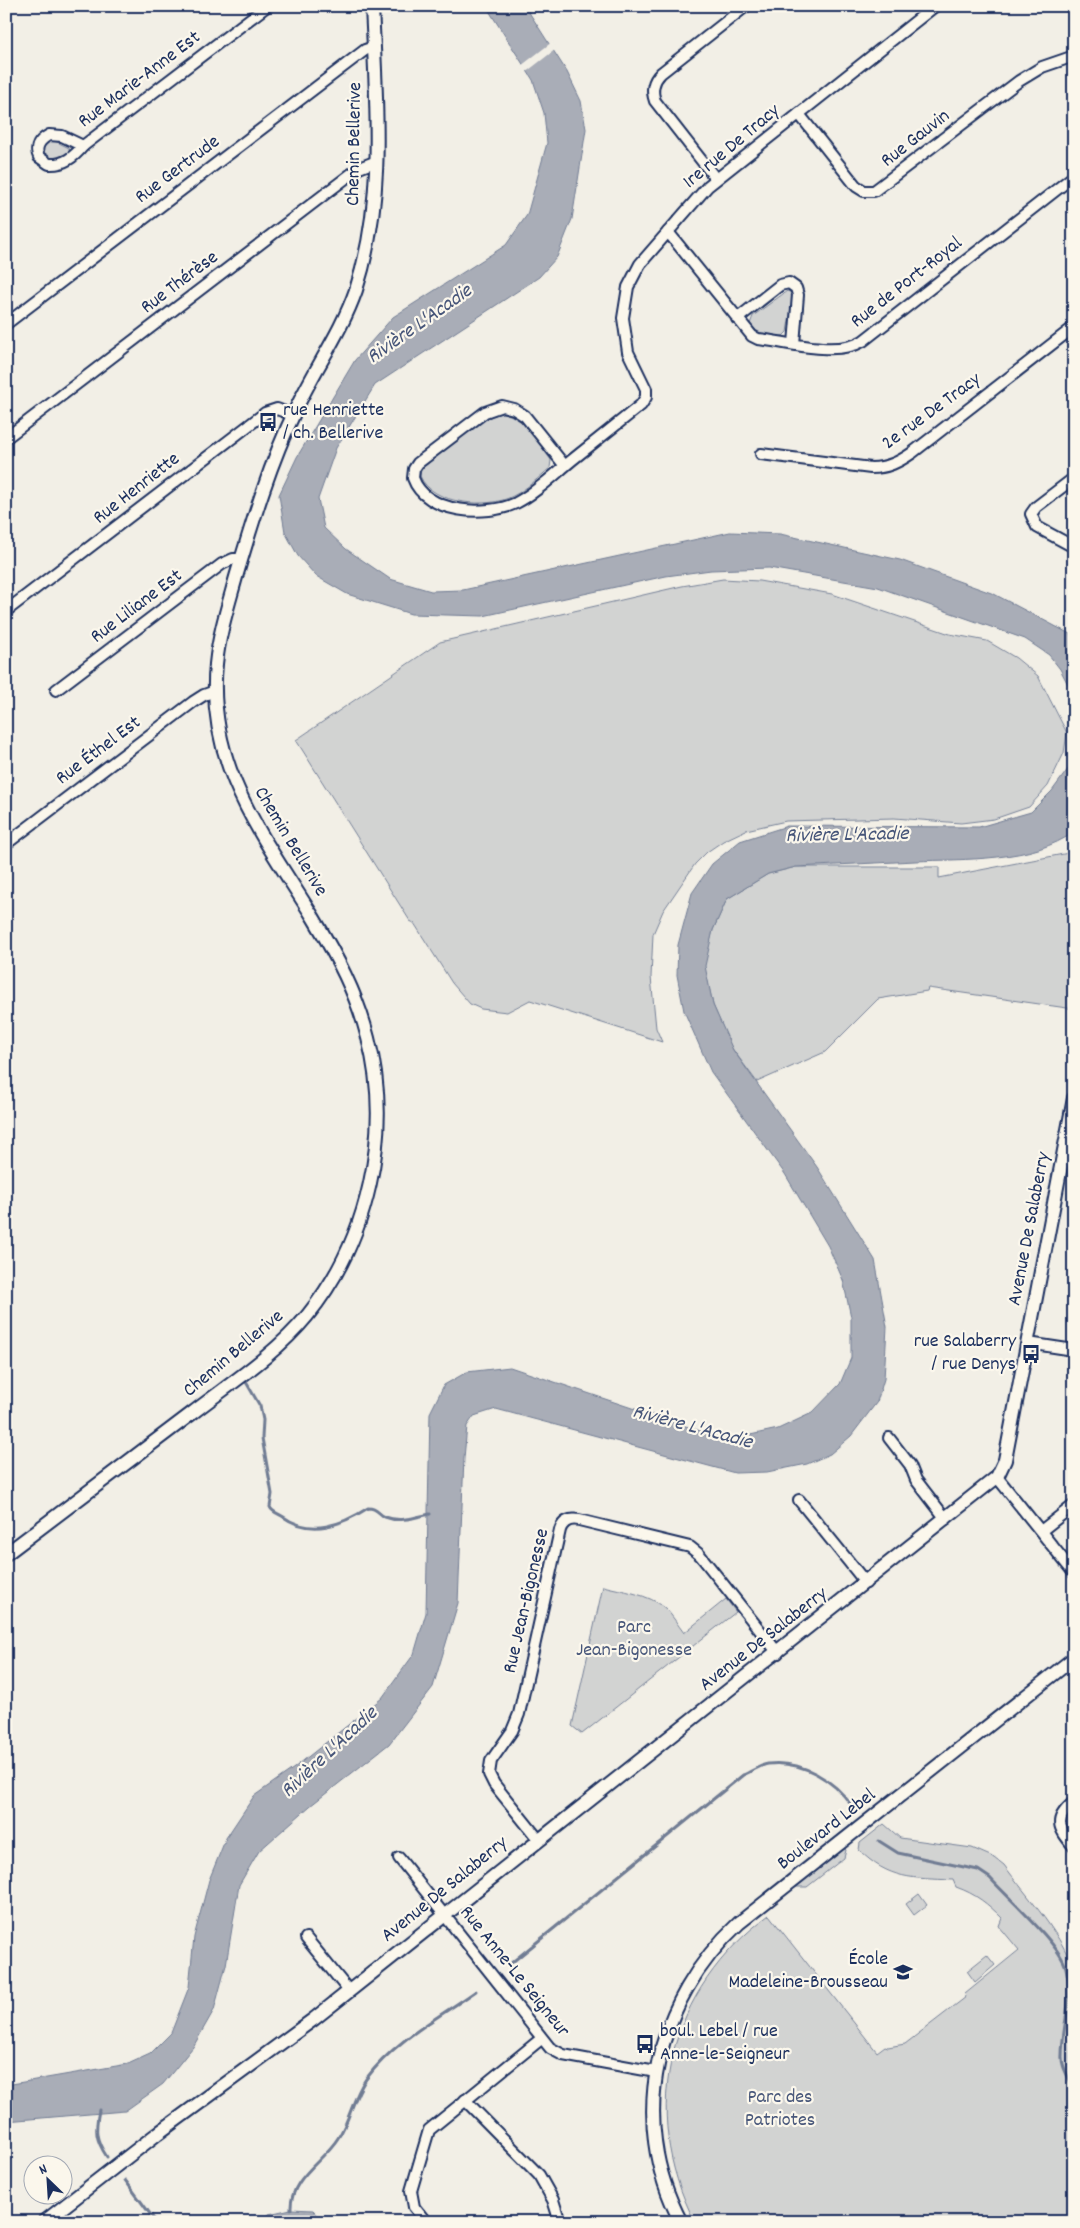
<svg xmlns="http://www.w3.org/2000/svg" width="1080" height="2228" font-family="Dekko,sans-serif">
<style>
.green{fill:#d2d3d2;stroke:#768198}
.water{fill:#a9adb7;stroke:#707b93}
.pier{fill:#f2efe6}
.lines{fill:none;stroke-linecap:round;stroke-linejoin:round}
.stream{stroke:#707b93;stroke-width:3}
.minor-casing{stroke:#1b2f5e;stroke-width:14}
.tertiary-casing{stroke:#1b2f5e;stroke-width:16}
.minor{stroke:#fbf7ec;stroke-width:10}
.tertiary{stroke:#fbf7ec;stroke-width:12}
.labels{text-anchor:middle;dominant-baseline:central;stroke-width:4.5;stroke-linejoin:round;paint-order:stroke}
.street-label{font-size:20px;fill:#1b2f5e;stroke:#fbf7ec}
.poi-label{font-size:20px;fill:#1b2f5e;stroke:#fbf7ec;text-anchor:start}
.park-label{font-size:20px;fill:#49587b;stroke:#fbf7ec}
.water-label{font-size:21px;font-style:italic;fill:#465579;stroke:#fbf7ec}
</style>
<rect width="100%" height="100%" fill="#f2efe6"/>
<filter id="ink" filterUnits="userSpaceOnUse"><feTurbulence type="fractalNoise" baseFrequency=".02" numOctaves="2"/><feDisplacementMap in="SourceGraphic" scale="10" xChannelSelector="R" yChannelSelector="G"/><feConvolveMatrix kernelMatrix="1 2 1 2 8 2 1 2 1" color-interpolation-filters="sRGB"/></filter>
<g filter="url(#ink)">
<g class="green">
<path d="M 55,141 L 69,148 L 70,151 L 63,157 L 48,159 L 44,154 C 42,145 47,142 55,141 Z"/>
<path d="M 787,291 L 792,293 L 793,296 L 787,332 L 783,336 C 770,335 758,336 750,324 L 753,316 Z"/>
<path d="M 502,413 C 525,416 538,443 551,460 L 550,468 C 539,477 527,489 513,496 C 489,509 432,505 420,476 L 421,469 C 441,454 479,417 502,413 Z"/>
<polygon points="723,579 759,581 832,594 950,634 987,641 1016,658 1038,676 1067,733 1064,753 1048,786 1029,807 994,819 961,823 894,818 786,821 746,830 723,841 707,852 695,864 663,911 653,934 651,977 656,1028 662,1042 530,1000 507,1012 481,1009 470,1004 452,983 414,923 410,921 296,740 440,642 682,586"/>
<polygon points="1074,852 1074,1009 928,988 927,991 878,999 825,1052 757,1082 731,1047 713,1005 704,965 713,930 727,899 768,874 796,867 939,867 939,878"/>
<path d="M 603,1586 C 622,1591 649,1594 665,1608 C 672,1615 678,1625 684,1633 L 726,1599 L 736,1612 L 582,1734 L 572,1726 Z"/>
<path d="M 884,1824 L 900,1838 L 972,1848 L 995,1858 L 1004,1865 C 1024,1893 1068,1941 1074,1974 C 1076,1987 1075,2017 1074,2031 C 1072,2045 1067,2059 1074,2072 L 1074,2222 L 695,2222 C 637,2110 669,1989 769,1915 L 877,2052 L 885,2046 L 888,2047 L 905,2044 L 966,1997 L 965,1994 L 1019,1950 L 999,1926 L 1002,1918 C 988,1904 976,1894 956,1887 L 953,1880 C 913,1878 889,1880 859,1850 L 860,1843 Z"/>
<polygon points="844,1848 846,1850 844,1858 807,1887 795,1887"/>
<polygon points="919,1894 927,1905 914,1915 906,1904"/>
<polygon points="987,1955 995,1965 975,1982 967,1971"/>
</g>
<g class="water">
<polygon points="486,6 525,6 567,72 581,101 586,129 572,219 557,257 539,277 375,385 336,448 318,499 324,528 346,549 390,579 431,591 463,590 730,532 780,534 900,560 994,594 1070,634 1074,639 1074,696 1060,669 1049,655 1025,639 878,587 769,568 711,570 666,576 483,616 411,614 347,594 316,576 298,556 285,532 279,495 297,457 355,360 393,317 506,245 527,215 547,143 544,113 533,80"/>
<path d="M 1074,761 L 1074,832 C 1033,862 964,859 915,861 C 875,863 836,865 796,867 L 768,874 L 727,899 L 713,930 L 705,966 L 713,1005 L 733,1050 L 817,1167 L 875,1260 L 887,1327 L 884,1379 L 877,1402 L 851,1436 L 830,1454 L 807,1464 L 767,1472 L 735,1473 L 496,1409 L 474,1416 L 467,1426 L 464,1458 L 458,1603 L 433,1687 L 389,1744 L 310,1806 L 259,1851 L 239,1885 L 226,1965 L 214,2010 L 193,2047 L 163,2084 L 125,2111 L 6,2121 L 6,2085 L 128,2064 L 150,2054 L 171,2033 L 189,1987 L 194,1937 L 209,1880 L 226,1838 L 254,1796 L 294,1768 L 382,1698 L 414,1654 L 426,1613 L 430,1413 L 444,1385 L 467,1372 L 510,1367 L 727,1440 L 778,1429 L 812,1413 L 840,1384 L 851,1358 L 851,1317 L 843,1280 L 828,1246 L 785,1174 L 711,1072 L 684,1011 L 677,975 L 678,945 L 692,893 L 712,864 L 740,841 L 787,826 L 979,827 L 1031,812 L 1052,791 Z"/>
<polygon points="291,2209 313,2210 325,2222 261,2222 269,2214"/>
</g>
<polygon class="pier" points="552,42 556,49 525,73 521,66"/>
<g class="lines">
<g class="stream">
<path d="M 246,1382 L 260,1406 L 263,1420 L 262,1438 L 272,1494 L 270,1507 C 272,1512 277,1513 282,1516 C 311,1537 342,1525 368,1508 C 378,1508 378,1514 385,1517 C 400,1523 416,1517 430,1514"/>
<path d="M 879,1841 L 898,1853 L 978,1870 L 990,1878 C 1008,1898 1060,1944 1066,1968 C 1074,1997 1062,2026 1062,2055 C 1061,2065 1067,2074 1071,2083"/>
<path d="M 510,1964 L 743,1775 C 751,1772 760,1765 768,1764 C 802,1760 834,1780 852,1806"/>
<path d="M 99,2110 C 95,2131 95,2139 107,2157"/>
<polyline points="125,2180 156,2222"/>
<path d="M 291,2209 C 290,2178 323,2162 338,2138 C 350,2120 353,2097 366,2079 C 394,2041 438,2018 476,1991"/>
</g>
<g class="minor-casing">
<g id="minor">
<polyline points="799,114 856,186 864,191 874,191 1019,81 1042,67 1074,56"/>
<path d="M 49,135 L 62,136 L 83,146 C 74,157 64,165 49,164 L 39,157 C 34,147 40,140 49,135 Z"/>
<polyline points="83,146 267,6"/>
<path d="M 716,179 L 655,101 C 651,90 653,81 661,73 L 746,6"/>
<path d="M 668,232 L 752,336 L 758,339 C 788,342 836,357 863,341 L 1074,176"/>
<polyline points="737,319 780,285 789,283 796,288 798,295 794,344"/>
<polyline points="6,324 365,50 374,47"/>
<polyline points="6,438 359,168 377,161"/>
<path d="M 761,454 L 871,468 C 887,468 899,462 912,453 L 1074,327"/>
<path d="M 565,466 L 525,416 L 514,409 L 502,406 L 485,412 L 418,463 L 414,469 L 413,478 C 426,514 486,517 516,503 C 536,493 555,474 572,460 L 641,405 L 646,397 L 646,389 L 628,352 L 623,318 L 628,287 L 640,264 L 708,186 L 935,6"/>
<polyline points="1074,478 1036,507 1031,514 1037,527 1074,547"/>
<polyline points="6,611 265,413 277,409 293,415"/>
<polyline points="56,690 222,564 233,559 241,559"/>
<polyline points="6,844 193,702 204,695 215,691"/>
<polyline points="1028,1343 1074,1350"/>
<polyline points="889,1438 910,1465 916,1480 946,1519"/>
<polyline points="997,1477 1074,1573"/>
<polyline points="799,1500 866,1583"/>
<polyline points="1041,1531 1074,1505"/>
<path d="M 1074,1802 C 1052,1820 1059,1828 1074,1847"/>
<path d="M 539,1840 L 494,1784 L 489,1774 L 491,1761 L 512,1731 L 519,1714 L 560,1530 C 563,1521 570,1518 579,1520 L 690,1547 L 700,1555 L 778,1653"/>
<polyline points="399,1858 550,2048 563,2055 656,2072"/>
<polyline points="306,1938 349,1991"/>
<polyline points="465,2100 539,2175 553,2200 560,2222"/>
<polyline points="426,2222 414,2207 411,2191 429,2130 541,2039"/>
</g>
</g>
<g class="tertiary-casing">
<g id="tertiary">
<path d="M 6,1554 C 68,1507 130,1460 191,1414 C 231,1383 275,1355 307,1316 C 368,1241 393,1132 368,1038 C 357,994 336,955 313,917 C 263,836 206,765 216,664 C 219,634 228,606 236,577 C 253,520 270,463 296,409 C 315,368 341,333 356,290 C 386,197 376,101 372,6"/>
<polyline points="44,2222 157,2134 314,2019 997,1477 1005,1460 1074,1098"/>
<path d="M 681,2222 C 626,2119 656,2000 739,1923 L 1074,1658"/>
</g>
</g>
<use href="#minor" class="minor"/>
<use href="#tertiary" class="tertiary"/>
</g>
</g>
<defs>
<g id="bus-bare" transform="scale(1.5)"><path d="M-5-6H5V4H4V6H2V4H-2V6H-4V4H-5ZM-3.5-4V0h7V-4ZM-3.5 1.2v1.5H-2V1.2ZM2 1.2v1.5H3.5V1.2Z" fill="#1b2f5e" stroke="#fbf7ec" stroke-width="2.5" paint-order="stroke"/></g>
<g id="school-bare" transform="scale(1.5)"><path d="M0-5L7-2L0 1L-7-2ZM-4 1L0 2.5L4 1V4Q0 6-4 4Z" fill="#1b2f5e" stroke="#fbf7ec" stroke-width="2.5" paint-order="stroke"/></g>
</defs>
<g fill-rule="evenodd">
<use href="#bus-bare" x="268" y="422"/>
<use href="#bus-bare" x="1031" y="1354"/>
<use href="#school-bare" x="903" y="1972"/>
<use href="#bus-bare" x="645" y="2044"/>
</g>
<g class="labels">
<g class="street-label">
<text transform="translate(140 80) rotate(-37)">Rue Marie-Anne Est</text>
<text transform="translate(916 139) rotate(-38)">Rue Gauvin</text>
<text transform="translate(355 144) rotate(-89)">Chemin Bellerive</text>
<text transform="translate(732 147) rotate(-40)">1re rue De Tracy</text>
<text transform="translate(178 170) rotate(-37)">Rue Gertrude</text>
<text transform="translate(180 283) rotate(-37)">Rue Thérèse</text>
<text transform="translate(907 283) rotate(-38)">Rue de Port-Royal</text>
<text transform="translate(932 412) rotate(-36)">2e rue De Tracy</text>
<text transform="translate(137 489) rotate(-38)">Rue Henriette</text>
<text transform="translate(137 607) rotate(-37)">Rue Liliane Est</text>
<text transform="translate(99 751) rotate(-37)">Rue Éthel Est</text>
<text transform="translate(290 842) rotate(59)">Chemin Bellerive</text>
<text transform="translate(1030 1229) rotate(-79)">Avenue De Salaberry</text>
<text transform="translate(234 1354) rotate(-40)">Chemin Bellerive</text>
<text transform="translate(527 1601) rotate(-77)">Rue Jean-Bigonesse</text>
<text transform="translate(764 1640) rotate(-38)">Avenue De Salaberry</text>
<text transform="translate(827 1830) rotate(-38)">Boulevard Lebel</text>
<text transform="translate(445 1890) rotate(-39)">Avenue De Salaberry</text>
<text transform="translate(514 1972) rotate(51)">Rue Anne-Le Seigneur</text>
</g>
<g class="poi-label">
<text x="283" y="411">rue Henriette<tspan x="283" dy="23">/ ch. Bellerive</tspan></text>
<text x="1016" y="1342" text-anchor="end">rue Salaberry<tspan x="1016" dy="23">/ rue Denys</tspan></text>
<text x="888" y="1960" text-anchor="end">École<tspan x="888" dy="23">Madeleine-Brousseau</tspan></text>
<text x="660" y="2032">boul. Lebel / rue<tspan x="660" dy="23">Anne-le-Seigneur</tspan></text>
</g>
<g class="park-label">
<text x="634" y="1628">Parc<tspan x="634" dy="23">Jean-Bigonesse</tspan></text>
<text x="780" y="2098">Parc des<tspan x="780" dy="23">Patriotes</tspan></text>
</g>
<g class="water-label">
<text transform="translate(420 325) rotate(-35)">Rivière L'Acadie</text>
<text transform="translate(847 836) rotate(-1)">Rivière L'Acadie</text>
<text transform="translate(692 1428) rotate(15)">Rivière L'Acadie</text>
<text transform="translate(330 1753) rotate(-43)">Rivière L'Acadie</text>
</g>
</g>
<rect width="1080" height="2228" fill="none" stroke="#fbf7ec" stroke-width="25"/>
<rect x="12" y="12" width="1055" height="2203" fill="none" stroke="#1b2f5e" stroke-width="2" filter="url(#ink)"/>
<g transform="translate(48 2180) rotate(335)"><circle r="24" fill="#fbf7ec" stroke="#a1a7b3"/>
<path d="M0-4L9 19L0 12L-9 19Z" fill="#1b2f5e"/>
<text y="-8" font-size="14" font-weight="bold" text-anchor="middle" fill="#1b2f5e">N</text>
</g>
</svg>
